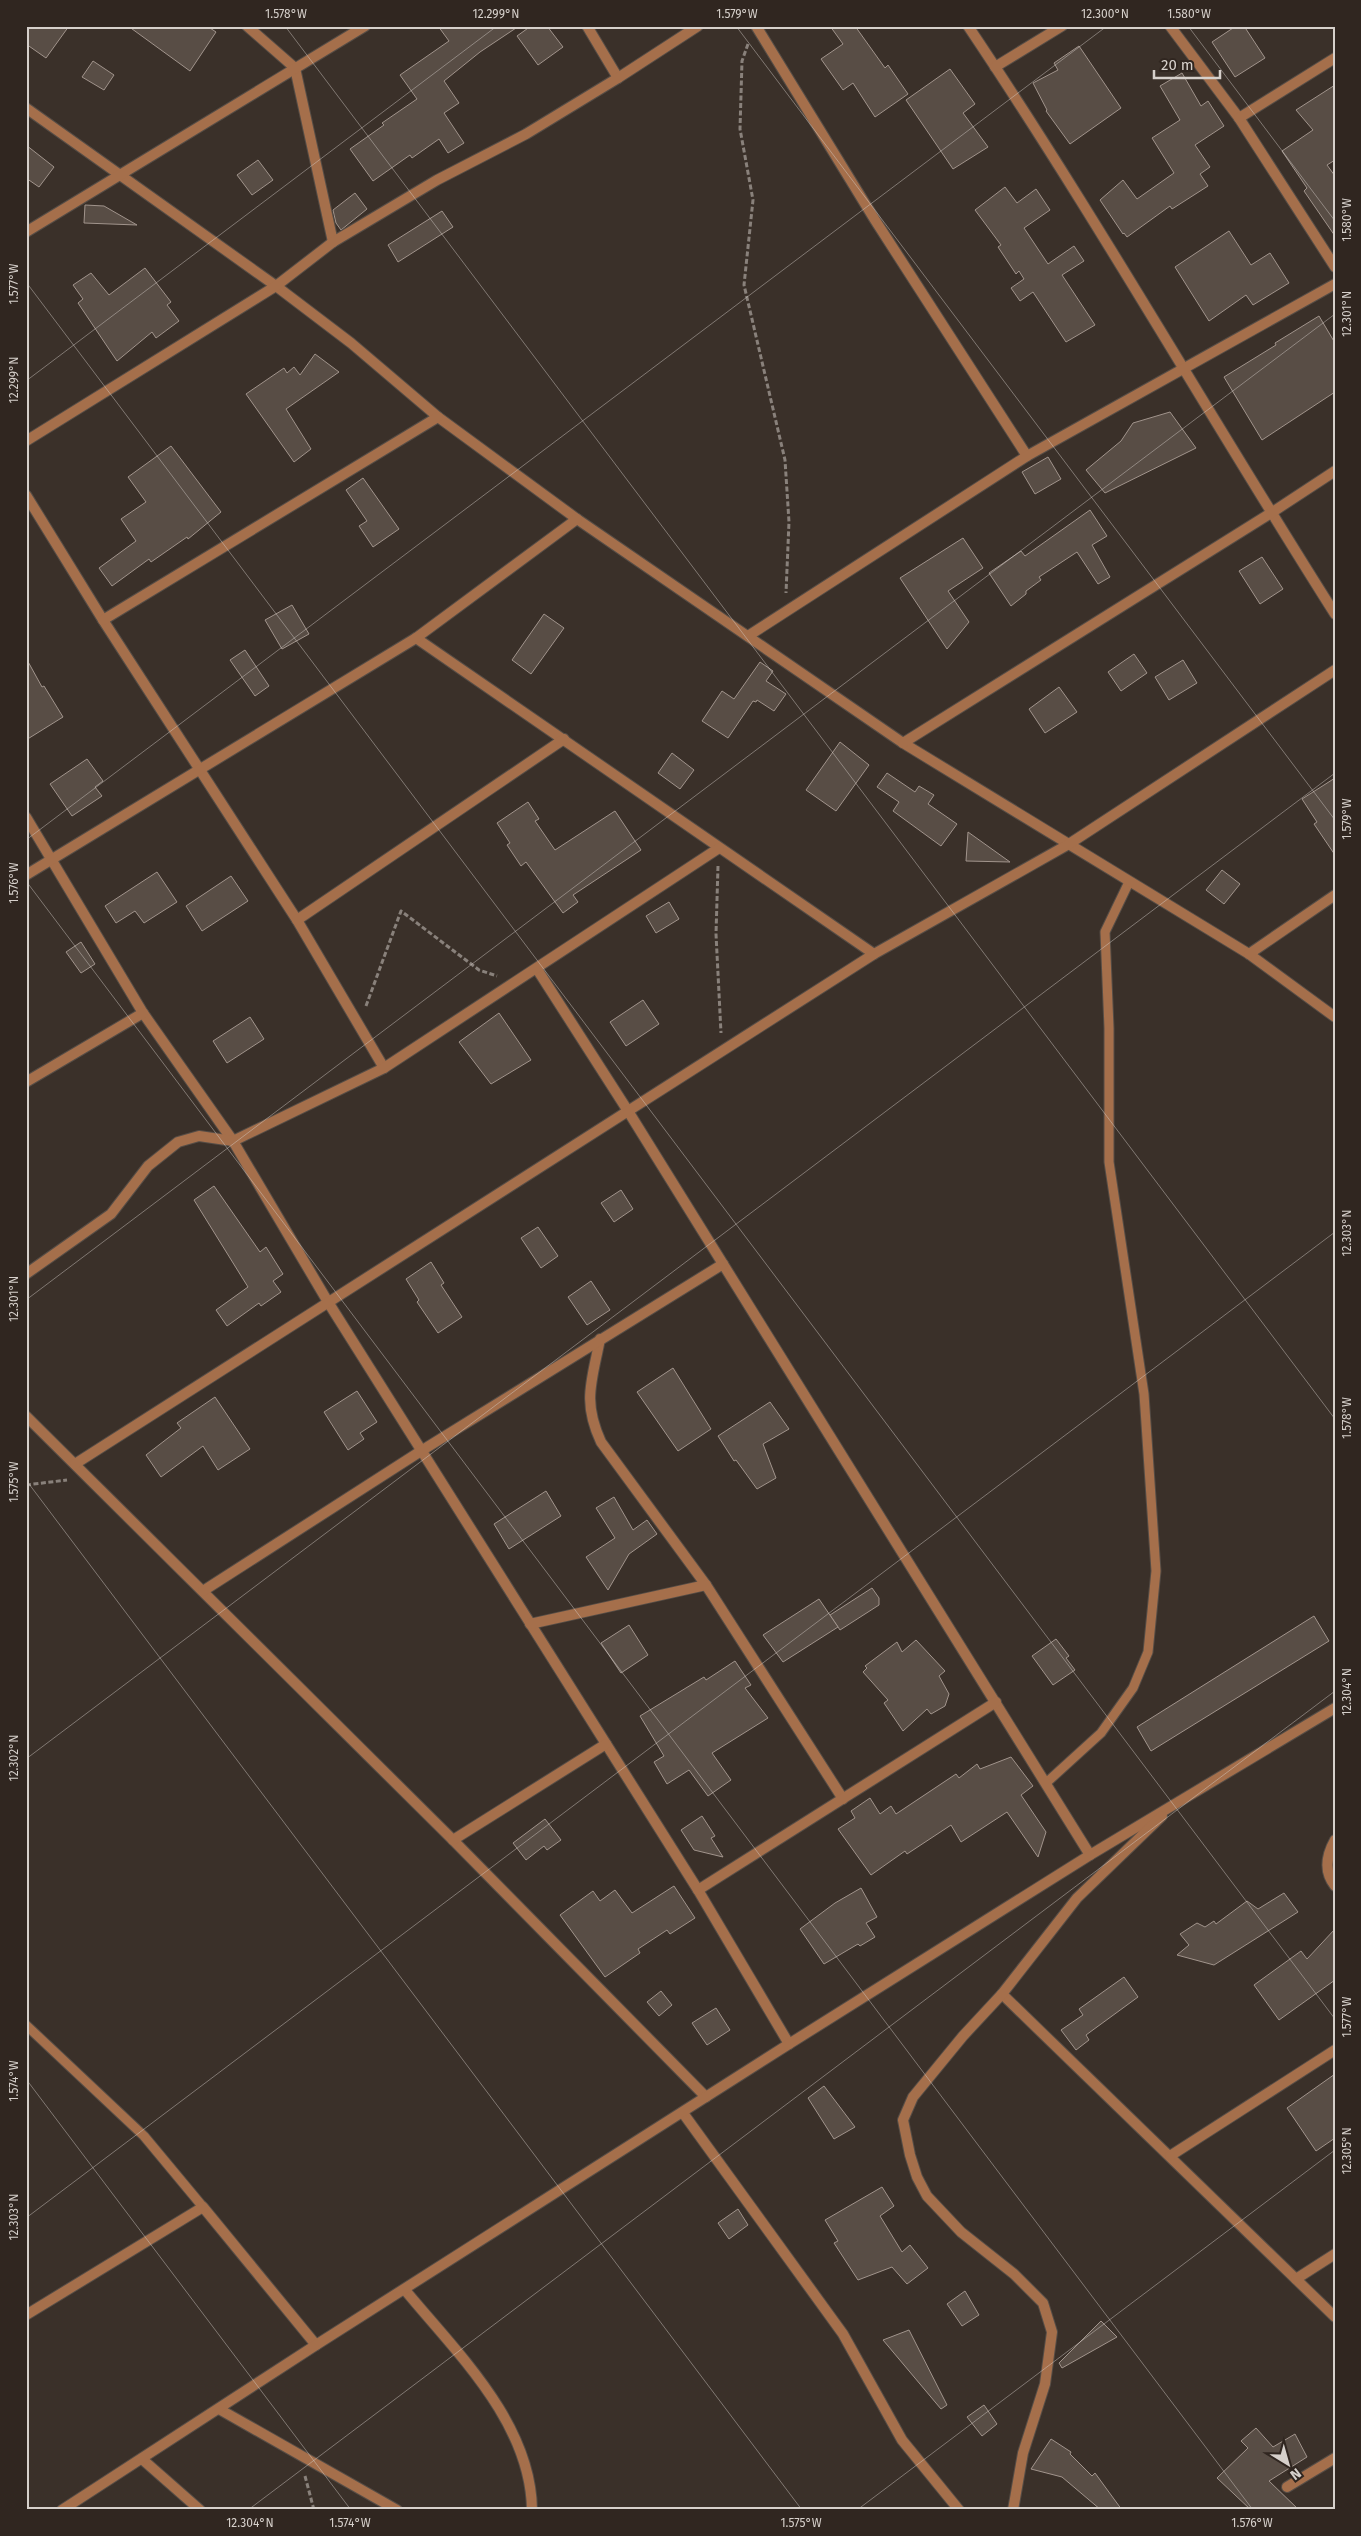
<svg xmlns="http://www.w3.org/2000/svg" width="1361" height="2536" font-family="'Fira Sans',sans-serif">
<style>
.building{fill:#584d45;stroke:#a1948c}
.lines{fill:none;stroke-linecap:round;stroke-linejoin:round}
.service-casing{stroke:#564d46;stroke-width:11}
.minor-casing{stroke:#564d46;stroke-width:12}
.path{stroke:#89817b;stroke-width:3;stroke-dasharray:5 2.5;stroke-linecap:butt}
.service{stroke:#a56f4b;stroke-width:9}
.minor{stroke:#a56f4b;stroke-width:10}
.ticks{fill:none;stroke:#d6d0cb;stroke-width:1;stroke-opacity:0.45}
.neatline{fill:none;stroke:#d6d0cb;stroke-width:2}
.ticks-label{font-size:12px;text-anchor:middle;fill:#d6d0cb}
</style>
<rect width="100%" height="100%" fill="#3a3029"/>
<g class="building">
<polygon points="26,26 69,26 46,58 26,44"/>
<polygon points="128,26 207,26 216,32 190,71"/>
<polygon points="438,26 519,26 480,52 444,81 459,103 444,113 464,143 448,153 439,139 412,158 410,155 373,181 350,149 384,125 382,123 417,99 400,75 449,41"/>
<polygon points="531,26 547,26 563,47 538,65 517,36"/>
<polygon points="830,26 855,26 885,68 888,65 908,94 875,117 853,83 843,90 821,59 843,44"/>
<polygon points="1236,26 1244,26 1265,58 1235,77 1212,42"/>
<polygon points="1079,46 1121,108 1070,144 1046,111 1047,110 1033,83 1058,70 1054,63"/>
<polygon points="93,61 114,75 104,90 82,77"/>
<polygon points="950,69 975,104 963,113 988,147 953,169 906,100"/>
<polygon points="1182,73 1201,106 1208,101 1224,126 1195,145 1210,167 1200,174 1208,186 1172,209 1170,206 1127,237 1124,233 1123,234 1100,200 1123,180 1137,199 1174,173 1152,138 1180,120 1160,86"/>
<polygon points="1335,85 1335,160 1327,165 1335,176 1335,236 1304,191 1307,188 1282,151 1313,130 1296,110"/>
<polygon points="26,145 54,167 39,187 26,178"/>
<polygon points="258,160 273,180 252,195 237,175"/>
<polygon points="1005,187 1017,203 1036,189 1050,210 1024,228 1048,264 1074,246 1084,261 1062,275 1095,325 1066,342 1033,292 1020,301 1011,288 1024,279 1019,271 1016,274 998,247 1001,245 975,210"/>
<polygon points="355,193 367,209 341,230 336,223 333,210"/>
<polygon points="85,205 104,206 137,225 84,223"/>
<polygon points="442,211 453,227 398,262 388,245"/>
<polygon points="1229,231 1251,265 1270,253 1289,283 1253,305 1246,295 1209,321 1175,267"/>
<polygon points="145,268 171,302 167,305 179,321 156,338 152,332 117,361 78,303 83,299 73,285 91,273 109,295"/>
<polygon points="1319,316 1335,343 1335,392 1262,440 1224,377 1276,345 1275,343"/>
<polygon points="315,354 339,372 286,409 311,449 294,462 246,394 284,368 287,373 294,367 300,375"/>
<polygon points="1170,412 1196,448 1105,493 1086,470 1121,441 1133,423"/>
<polygon points="171,446 221,512 188,539 187,537 151,562 149,559 112,586 99,568 136,541 121,519 146,502 128,477"/>
<polygon points="1048,457 1061,479 1035,494 1022,472"/>
<polygon points="363,478 399,529 373,547 359,526 367,521 346,490"/>
<polygon points="1090,510 1107,536 1092,545 1110,577 1098,584 1077,552 1039,577 1041,580 1026,591 1026,594 1011,606 989,573 1021,551 1025,556"/>
<polygon points="963,538 983,568 948,591 969,622 947,649 900,578"/>
<polygon points="1262,557 1283,589 1260,604 1239,571"/>
<polygon points="292,605 309,634 282,649 265,620"/>
<polygon points="544,614 564,628 531,674 512,660"/>
<polygon points="245,650 269,686 255,696 230,660"/>
<polygon points="1134,654 1147,673 1121,691 1108,672"/>
<polygon points="26,658 42,687 44,686 63,717 26,740"/>
<polygon points="1183,660 1197,683 1169,700 1155,677"/>
<polygon points="760,662 773,671 766,681 786,694 774,711 757,700 756,702 753,701 728,738 702,721 722,691 734,699"/>
<polygon points="1059,687 1077,712 1045,733 1029,709"/>
<polygon points="840,742 869,765 836,811 806,790"/>
<polygon points="672,753 694,770 680,789 658,773"/>
<polygon points="87,759 103,781 95,787 102,796 72,816 50,784"/>
<polygon points="887,773 915,792 919,786 934,795 928,804 957,824 941,846 893,811 899,802 877,787"/>
<polygon points="1335,778 1335,855 1314,824 1317,822 1302,799"/>
<polygon points="528,802 539,819 535,821 555,850 615,811 641,850 573,895 578,902 563,913 526,862 521,866 507,845 510,843 497,823"/>
<polygon points="968,832 1010,862 966,861"/>
<polygon points="1222,870 1240,884 1224,904 1206,890"/>
<polygon points="157,872 177,902 144,923 135,911 116,923 105,906"/>
<polygon points="231,876 248,901 202,931 186,906"/>
<polygon points="669,902 679,919 656,933 646,916"/>
<polygon points="81,942 95,964 81,973 66,952"/>
<polygon points="643,1000 659,1024 626,1046 610,1022"/>
<polygon points="499,1013 531,1060 491,1084 459,1042"/>
<polygon points="250,1017 264,1039 227,1063 213,1041"/>
<polygon points="214,1186 260,1252 266,1247 283,1274 273,1281 281,1292 261,1306 259,1303 227,1326 216,1310 248,1287 194,1200"/>
<polygon points="621,1190 633,1209 614,1222 601,1203"/>
<polygon points="538,1227 558,1256 541,1268 521,1238"/>
<polygon points="431,1262 444,1283 441,1285 462,1317 438,1333 417,1302 419,1300 406,1279"/>
<polygon points="591,1281 610,1310 587,1325 568,1297"/>
<polygon points="673,1368 711,1429 678,1451 637,1392"/>
<polygon points="357,1391 377,1422 360,1433 364,1439 348,1450 324,1412"/>
<polygon points="215,1397 250,1449 218,1470 203,1446 161,1477 146,1455 181,1428 177,1423"/>
<polygon points="770,1402 789,1429 763,1444 776,1478 757,1489 736,1460 734,1461 718,1436"/>
<polygon points="546,1491 561,1516 509,1549 494,1524"/>
<polygon points="614,1497 633,1530 647,1520 657,1534 629,1554 608,1590 586,1557 615,1538 596,1508"/>
<polygon points="872,1588 879,1598 879,1605 840,1630 830,1615"/>
<polygon points="819,1599 838,1627 783,1662 763,1635"/>
<polygon points="1314,1616 1329,1641 1151,1751 1137,1727"/>
<polygon points="629,1625 648,1655 621,1673 601,1643"/>
<polygon points="1056,1639 1069,1656 1066,1658 1075,1670 1053,1685 1032,1656"/>
<polygon points="916,1640 945,1671 939,1676 949,1694 945,1706 931,1714 927,1709 903,1731 884,1703 888,1700 863,1672 867,1668 865,1666 897,1642 902,1652"/>
<polygon points="735,1661 751,1685 745,1688 768,1718 712,1753 731,1780 708,1796 689,1770 667,1784 654,1762 664,1756 640,1716 704,1677 706,1680"/>
<polygon points="1011,1757 1033,1786 1021,1795 1046,1832 1038,1857 1007,1812 961,1842 951,1825 907,1854 905,1851 871,1875 838,1829 855,1818 851,1811 870,1798 880,1814 891,1806 896,1814 956,1774 959,1778 977,1764 980,1769"/>
<polygon points="702,1816 715,1836 711,1838 723,1857 694,1850 681,1830"/>
<polygon points="545,1819 561,1840 547,1850 544,1846 526,1860 513,1843"/>
<polygon points="674,1886 695,1918 670,1934 667,1930 638,1949 640,1953 605,1977 560,1915 593,1891 600,1901 615,1890 632,1913"/>
<polygon points="861,1888 877,1917 866,1923 875,1937 860,1946 858,1944 824,1964 800,1929 835,1903"/>
<polygon points="1284,1893 1298,1912 1214,1965 1177,1955 1189,1945 1180,1934 1197,1923 1205,1927 1214,1921 1216,1924 1247,1901 1258,1909"/>
<polygon points="1335,1929 1335,1980 1279,2020 1254,1985 1301,1951 1307,1959"/>
<polygon points="1124,1977 1138,1997 1086,2035 1089,2040 1076,2050 1061,2030 1083,2015 1079,2009"/>
<polygon points="661,1991 672,2005 659,2016 647,2002"/>
<polygon points="716,2008 730,2030 707,2045 692,2023"/>
<polygon points="1335,2074 1335,2138 1316,2151 1287,2108"/>
<polygon points="824,2086 855,2127 834,2139 808,2098"/>
<polygon points="882,2187 894,2206 880,2216 902,2252 910,2245 928,2268 907,2284 892,2267 858,2280 834,2243 838,2241 825,2220"/>
<polygon points="738,2209 748,2225 729,2239 718,2223"/>
<polygon points="965,2291 979,2315 962,2326 947,2304"/>
<polygon points="1101,2321 1117,2337 1062,2368 1059,2363"/>
<polygon points="909,2330 947,2405 941,2409 883,2340"/>
<polygon points="984,2405 997,2424 982,2436 967,2417"/>
<polygon points="1256,2428 1273,2447 1295,2434 1307,2457 1269,2481 1299,2510 1251,2510 1217,2478 1248,2448 1241,2441"/>
<polygon points="1051,2439 1071,2452 1070,2454 1092,2476 1095,2473 1122,2510 1101,2510 1062,2477 1031,2469"/>
</g>
<g class="lines">
<g class="service-casing">
<g id="service">
<polyline points="1046,1783 1101,1733 1133,1688 1148,1652 1156,1571 1144,1394 1109,1162 1109,1028 1105,932 1129,882"/>
<polyline points="26,2025 144,2136 203,2207"/>
</g>
</g>
<g class="minor-casing">
<g id="minor">
<polyline points="247,26 295,68 333,242"/>
<polyline points="587,26 618,78"/>
<polyline points="756,26 875,220 1027,456"/>
<path d="M 968,26 C 1097,218 1211,419 1335,614"/>
<polyline points="1170,26 1239,118 1335,267"/>
<polyline points="995,67 1062,26"/>
<polyline points="26,108 276,286 351,343 438,417 577,519 903,743 1249,954 1335,1017"/>
<polyline points="1239,118 1335,58"/>
<polyline points="26,232 365,26"/>
<polyline points="26,441 276,286 333,242 437,180 526,134 618,78 698,26"/>
<polyline points="26,495 103,620 297,920 384,1068"/>
<polyline points="103,620 438,417"/>
<polyline points="748,636 1027,456 1335,284"/>
<polyline points="416,638 874,954"/>
<polyline points="903,743 1271,513 1335,471"/>
<polyline points="26,817 143,1013 233,1141 328,1302 698,1890 789,2044"/>
<polyline points="26,875 416,638 577,519"/>
<polyline points="297,920 564,739"/>
<polyline points="1249,954 1335,895"/>
<polyline points="537,969 628,1111 1090,1855"/>
<polyline points="26,1082 143,1013"/>
<polyline points="26,1274 111,1214 148,1166 178,1142 199,1136 233,1141 384,1068 719,848"/>
<path d="M 600,1339 C 592,1381 582,1401 601,1442 L 706,1585 L 843,1799"/>
<polyline points="26,1416 453,1840 706,2097"/>
<polyline points="75,1464 874,954 1069,844 1335,670"/>
<polyline points="203,1591 421,1451 723,1264"/>
<polyline points="530,1624 706,1585"/>
<polyline points="453,1840 606,1744"/>
<path d="M 1335,1840 C 1326,1856 1324,1872 1335,1886"/>
<polyline points="698,1890 996,1702"/>
<polyline points="1002,1994 1335,2317"/>
<polyline points="683,2113 843,2334 902,2440 959,2510"/>
<polyline points="1170,2156 1335,2050"/>
<polyline points="1296,2279 1335,2254"/>
<path d="M 405,2290 C 457,2353 531,2423 532,2510"/>
<polyline points="26,2315 203,2207 316,2345"/>
<polyline points="219,2409 397,2510"/>
<polyline points="142,2459 200,2510"/>
<polyline points="1287,2487 1335,2458"/>
<polyline points="62,2510 316,2345 789,2044 1090,1855 1335,1708"/>
<polyline points="1013,2510 1023,2453 1045,2384 1052,2332 1043,2303 1014,2274 961,2232 927,2196 917,2177 910,2155 903,2120 913,2097 963,2036 1002,1994 1077,1898 1162,1816"/>
</g>
</g>
<g class="path">
<polyline points="748,44 742,61 740,129 753,200 744,285 785,460 789,522 786,593"/>
<polyline points="718,866 716,934 721,1033"/>
<polyline points="366,1006 401,911 479,970 497,976"/>
<polyline points="26,1485 67,1480"/>
<polyline points="305,2476 314,2510"/>
</g>
<use href="#service" class="service"/>
<use href="#minor" class="minor"/>
</g>
<path class="ticks" d="M 285,26 L 1335,1419M 736,26 L 1335,820M 1188,26 L 1335,221M 26,282 L 1335,2019M 26,381 L 497,26M 26,840 L 1107,26M 26,881 L 1253,2510M 26,1300 L 1335,314M 26,1480 L 802,2510M 26,1759 L 1335,773M 26,2079 L 351,2510M 26,2218 L 1335,1232M 248,2510 L 1335,1691M 857,2510 L 1335,2150"/>
<rect width="1361" height="2536" fill="none" stroke="#302620" stroke-width="55"/>
<g transform="translate(1288 2464) rotate(143)" stroke="#302620" stroke-width="4" paint-order="stroke">
<path d="M0-4L9 19L0 12L-9 19Z" fill="#d6d0cb"/>
<text y="-8" font-size="14" font-weight="bold" text-anchor="middle" fill="#d6d0cb">N</text>
</g>
<path d="M1154 70v8h66v-8" fill="none" stroke="#d6d0cb" stroke-width="2.5"/>
<text x="1161" y="70" font-size="15" fill="#d6d0cb" stroke="#302620" stroke-width="4" paint-order="stroke">20 m</text>
<rect x="28" y="28" width="1306" height="2480" class="neatline"/>
<g class="ticks-label">
<text x="286" y="18">1.578°W</text>
<text x="496" y="18">12.299°N</text>
<text x="737" y="18">1.579°W</text>
<text x="1105" y="18">12.300°N</text>
<text x="1189" y="18">1.580°W</text>
<text transform="translate(1347 220) rotate(-90)" y="4">1.580°W</text>
<text transform="translate(14 284) rotate(-90)" y="4">1.577°W</text>
<text transform="translate(1347 314) rotate(-90)" y="4">12.301°N</text>
<text transform="translate(14 380) rotate(-90)" y="4">12.299°N</text>
<text transform="translate(1347 819) rotate(-90)" y="4">1.579°W</text>
<text transform="translate(14 883) rotate(-90)" y="4">1.576°W</text>
<text transform="translate(1347 1233) rotate(-90)" y="4">12.303°N</text>
<text transform="translate(14 1299) rotate(-90)" y="4">12.301°N</text>
<text transform="translate(1347 1418) rotate(-90)" y="4">1.578°W</text>
<text transform="translate(14 1482) rotate(-90)" y="4">1.575°W</text>
<text transform="translate(1347 1692) rotate(-90)" y="4">12.304°N</text>
<text transform="translate(14 1758) rotate(-90)" y="4">12.302°N</text>
<text transform="translate(1347 2017) rotate(-90)" y="4">1.577°W</text>
<text transform="translate(14 2081) rotate(-90)" y="4">1.574°W</text>
<text transform="translate(1347 2151) rotate(-90)" y="4">12.305°N</text>
<text transform="translate(14 2217) rotate(-90)" y="4">12.303°N</text>
<text x="250" y="2527">12.304°N</text>
<text x="350" y="2527">1.574°W</text>
<text x="801" y="2527">1.575°W</text>
<text x="1252" y="2527">1.576°W</text>
</g>
</svg>
